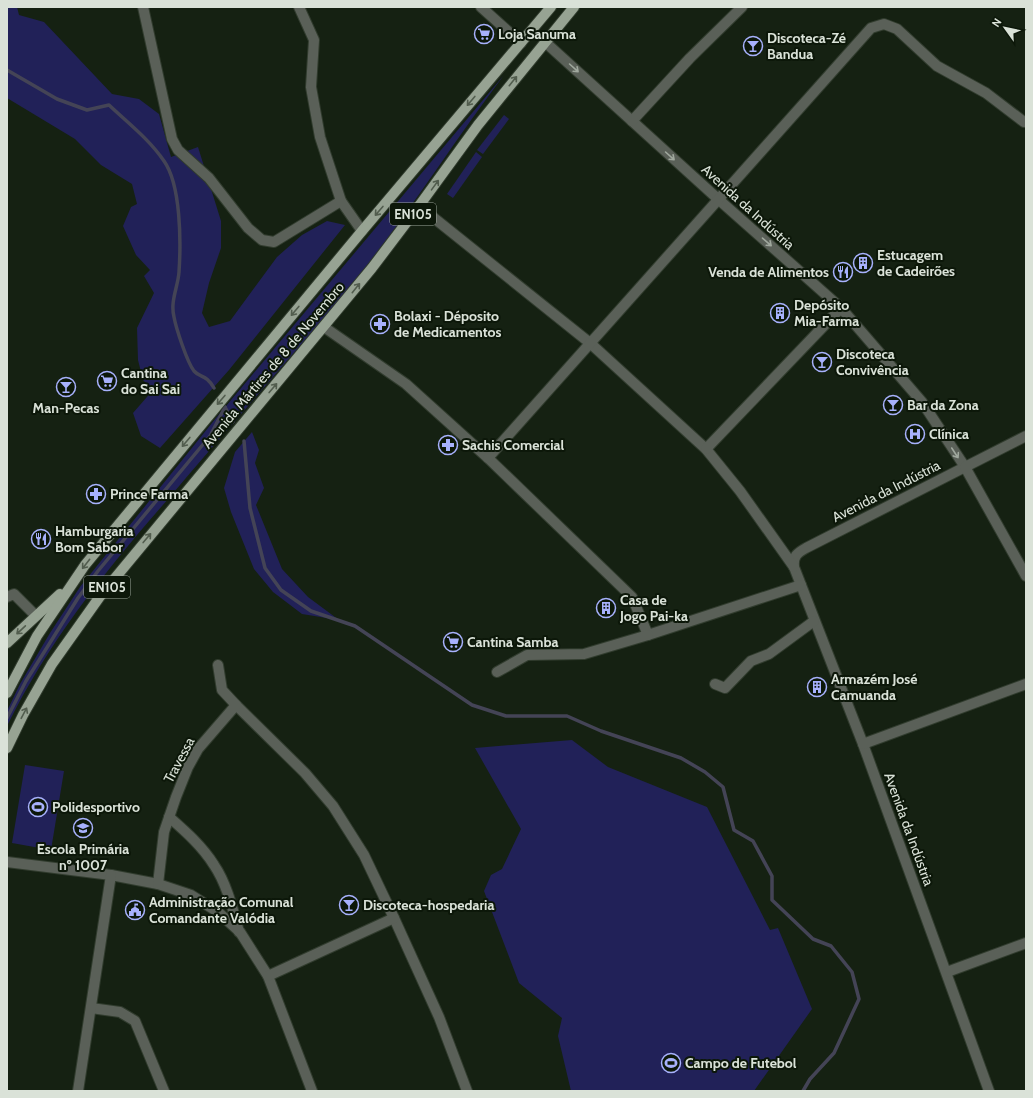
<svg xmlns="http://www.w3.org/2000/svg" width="1033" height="1098" font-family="Cabin,sans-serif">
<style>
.green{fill:#212158}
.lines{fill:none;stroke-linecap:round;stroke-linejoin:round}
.stream{stroke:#444456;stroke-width:3.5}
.minor-casing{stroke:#313c2e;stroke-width:12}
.major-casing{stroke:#313c2e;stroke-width:12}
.minor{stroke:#5a6058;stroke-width:10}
.major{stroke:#97a393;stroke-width:10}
.oneway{stroke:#a0a89e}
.oneway2{stroke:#525d4e}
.labels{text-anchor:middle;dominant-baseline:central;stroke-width:4;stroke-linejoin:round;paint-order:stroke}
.shield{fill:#0c1709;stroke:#9ca59a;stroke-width:1}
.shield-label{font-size:13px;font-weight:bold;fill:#dae2d8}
.poi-label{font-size:14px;font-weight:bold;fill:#dae2d8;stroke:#0c1709;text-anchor:start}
.street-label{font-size:14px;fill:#dae2d8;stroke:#0c1709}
</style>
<rect width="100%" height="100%" fill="#152112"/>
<g class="green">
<polygon points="7,7 17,7 19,15 44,22 112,94 139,99 159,114 171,157 198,147 221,221 221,248 209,283 202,313 209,327 230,321 277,257 302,235 327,221 345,225 229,370 160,448 141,436 133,413 153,390 143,380 138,360 137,328 154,293 144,276 150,270 136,255 123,226 131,207 137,204 132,184 101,165 75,139 7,98"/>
<path d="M 504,75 C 446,152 396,234 333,307 C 279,371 223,434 169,498 C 106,570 50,639 7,726 L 7,711 L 20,684 L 50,633 L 80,587 L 216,418 Z"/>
<polygon points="504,115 509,119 483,154 477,150"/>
<polygon points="476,152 482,157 453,198 447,194"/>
<polygon points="252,432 259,450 255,463 264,488 256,505 282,569 308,597 339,620 302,614 273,592 254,569 231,512 224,488 235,452"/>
<polygon points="572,740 608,767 707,807 770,930 778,928 812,1009 754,1091 571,1091 558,1036 562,1018 519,983 484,891 491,875 502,869 521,829 475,748"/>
<polygon points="25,765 64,771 51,850 12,843"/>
</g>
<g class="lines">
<g class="stream">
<path d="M 7,70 L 57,99 L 87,110 L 109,105 C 128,123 149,139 164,161 C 181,185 181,242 179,272 C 178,287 170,301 174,317 C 176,328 187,362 194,371 C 200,378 206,374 214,388"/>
<polyline points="225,407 233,422"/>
<polyline points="244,441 250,508 265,568 281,590 311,611 355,626 472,705 506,716 567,716 601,731 681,758 705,772 723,787 734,830 753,841 772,876 772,900 813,939 831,946 852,972 859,999 834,1053 810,1079 803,1091"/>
<polyline points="7,718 26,681 78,598 98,571 210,436 225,407"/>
</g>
<g class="minor-casing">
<g id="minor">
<polyline points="143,7 172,139 178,150 209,178 248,228 262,240 274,242 341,201"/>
<polyline points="299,7 314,40 311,87 320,137 341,201 362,231"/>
<polyline points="481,7 521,43"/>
<path d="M 545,42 L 718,199 L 841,308 L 922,402 L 965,467 L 806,548 C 797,553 793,556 794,567 L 863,744 L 989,1091"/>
<polyline points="632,121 690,58 742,7"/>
<polyline points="419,206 590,343 706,449 740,491 794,567"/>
<polyline points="324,327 406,384 488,458 632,597 648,635 801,585"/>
<polyline points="1026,436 965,467 1026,576"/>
<polyline points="706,449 841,308"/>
<polyline points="488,458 871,28 884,24 897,29 937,66 986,93 1024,122"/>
<polyline points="7,597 14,594 36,616"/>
<polyline points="497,672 527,655 584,654 648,635"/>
<polyline points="715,684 725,688 751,661 769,654 814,621"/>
<polyline points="236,705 305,773 333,806 364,855 394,918 439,1017 467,1091"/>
<polyline points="863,744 1026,684"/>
<path d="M 169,817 C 186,832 202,846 214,865 C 227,884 233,910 239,932"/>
<polyline points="7,862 111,875 158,884 191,895 218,912 240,932 268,976 312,1091"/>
<polyline points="158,884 164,832 176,797 188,767 198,749 236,705 222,690 218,665"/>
<polyline points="947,972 1026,943"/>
<polyline points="268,976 394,918"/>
<polyline points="91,1008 120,1012 135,1021 164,1091"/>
<polyline points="78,1091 111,875"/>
</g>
</g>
<g class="major-casing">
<g id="major">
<polyline points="7,643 60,594"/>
<polyline points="7,693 37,636 85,565 362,231 551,7"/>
<polyline points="7,748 23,715 52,664 101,595 372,268 419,206 478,125 574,7"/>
</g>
</g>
<use href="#minor" class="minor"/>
<use href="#major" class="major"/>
</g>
<defs><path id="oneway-shaft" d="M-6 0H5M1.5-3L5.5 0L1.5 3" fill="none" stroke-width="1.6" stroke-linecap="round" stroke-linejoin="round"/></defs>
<g class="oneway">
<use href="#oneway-shaft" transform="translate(574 68) rotate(42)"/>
<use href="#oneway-shaft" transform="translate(670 156) rotate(42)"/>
<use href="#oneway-shaft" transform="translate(767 242) rotate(41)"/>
<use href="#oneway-shaft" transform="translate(955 453) rotate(57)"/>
</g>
<g class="oneway2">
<use href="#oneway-shaft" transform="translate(513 81) rotate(-51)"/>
<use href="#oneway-shaft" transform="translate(471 101) rotate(130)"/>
<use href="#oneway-shaft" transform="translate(435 185) rotate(-54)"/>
<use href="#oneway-shaft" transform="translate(379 211) rotate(131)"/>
<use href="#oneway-shaft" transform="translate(356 288) rotate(-51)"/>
<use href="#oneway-shaft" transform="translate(295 311) rotate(130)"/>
<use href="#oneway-shaft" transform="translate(273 388) rotate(-50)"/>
<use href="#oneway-shaft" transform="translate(221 400) rotate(131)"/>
<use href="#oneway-shaft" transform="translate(186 442) rotate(130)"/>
<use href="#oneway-shaft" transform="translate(147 538) rotate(-50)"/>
<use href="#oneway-shaft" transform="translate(86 564) rotate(128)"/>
<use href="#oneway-shaft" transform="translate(21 630) rotate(137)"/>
<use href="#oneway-shaft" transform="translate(24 713) rotate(-62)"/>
</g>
<defs>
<g id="supermarket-ring" transform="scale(1)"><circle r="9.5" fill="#0c1709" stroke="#a7b1fc" stroke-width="1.5"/><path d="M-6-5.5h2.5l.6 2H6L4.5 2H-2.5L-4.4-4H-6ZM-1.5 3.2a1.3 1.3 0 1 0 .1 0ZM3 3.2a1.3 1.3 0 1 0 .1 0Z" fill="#a7b1fc"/></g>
<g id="bar-ring" transform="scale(1)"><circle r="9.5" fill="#0c1709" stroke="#a7b1fc" stroke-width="1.5"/><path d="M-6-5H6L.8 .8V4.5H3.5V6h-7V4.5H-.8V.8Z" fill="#a7b1fc"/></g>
<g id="building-ring" transform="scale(1)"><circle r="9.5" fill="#0c1709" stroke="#a7b1fc" stroke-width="1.5"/><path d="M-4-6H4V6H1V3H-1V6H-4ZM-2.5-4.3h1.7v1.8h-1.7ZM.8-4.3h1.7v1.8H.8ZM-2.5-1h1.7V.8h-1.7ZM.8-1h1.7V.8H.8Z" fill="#a7b1fc"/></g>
<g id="restaurant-ring" transform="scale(1)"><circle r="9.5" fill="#0c1709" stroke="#a7b1fc" stroke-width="1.5"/><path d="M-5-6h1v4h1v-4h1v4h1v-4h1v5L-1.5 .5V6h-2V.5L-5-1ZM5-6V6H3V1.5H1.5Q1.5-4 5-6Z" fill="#a7b1fc"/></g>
<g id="pharmacy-ring" transform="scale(1)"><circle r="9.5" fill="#0c1709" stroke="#a7b1fc" stroke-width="1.5"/><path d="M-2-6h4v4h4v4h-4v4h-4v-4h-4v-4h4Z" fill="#a7b1fc"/></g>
<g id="hospital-ring" transform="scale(1)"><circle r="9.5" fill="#0c1709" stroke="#a7b1fc" stroke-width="1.5"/><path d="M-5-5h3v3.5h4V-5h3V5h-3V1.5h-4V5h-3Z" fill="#a7b1fc"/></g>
<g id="stadium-ring" transform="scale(1)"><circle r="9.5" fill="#0c1709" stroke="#a7b1fc" stroke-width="1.5"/><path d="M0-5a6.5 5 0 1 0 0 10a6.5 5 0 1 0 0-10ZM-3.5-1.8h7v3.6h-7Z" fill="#a7b1fc"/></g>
<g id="school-ring" transform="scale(1)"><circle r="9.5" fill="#0c1709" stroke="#a7b1fc" stroke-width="1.5"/><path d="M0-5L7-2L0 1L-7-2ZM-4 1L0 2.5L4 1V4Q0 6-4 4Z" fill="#a7b1fc"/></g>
<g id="civic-ring" transform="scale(1)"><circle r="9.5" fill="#0c1709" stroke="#a7b1fc" stroke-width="1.5"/><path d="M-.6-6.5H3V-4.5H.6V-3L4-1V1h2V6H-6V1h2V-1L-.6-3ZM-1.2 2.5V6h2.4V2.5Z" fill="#a7b1fc"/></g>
</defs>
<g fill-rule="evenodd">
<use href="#supermarket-ring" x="484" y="34"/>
<use href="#bar-ring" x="753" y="46"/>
<use href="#building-ring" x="863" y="263"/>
<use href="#restaurant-ring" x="843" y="272"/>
<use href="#building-ring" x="780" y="313"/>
<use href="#pharmacy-ring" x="380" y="324"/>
<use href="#bar-ring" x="822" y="362"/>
<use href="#supermarket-ring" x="107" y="381"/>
<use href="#bar-ring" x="66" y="387"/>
<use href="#bar-ring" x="893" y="405"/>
<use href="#hospital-ring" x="915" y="434"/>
<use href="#pharmacy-ring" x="448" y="445"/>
<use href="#pharmacy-ring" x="96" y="494"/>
<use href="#restaurant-ring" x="41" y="539"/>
<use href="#building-ring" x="606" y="608"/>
<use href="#supermarket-ring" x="453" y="642"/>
<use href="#building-ring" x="817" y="687"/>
<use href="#stadium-ring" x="38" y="807"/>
<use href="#school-ring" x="83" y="828"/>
<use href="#bar-ring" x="349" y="905"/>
<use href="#civic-ring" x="135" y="910"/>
<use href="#stadium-ring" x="671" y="1063"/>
</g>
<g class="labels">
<g class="shield">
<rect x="390" y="203" width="46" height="22" rx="3"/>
<rect x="84" y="576" width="46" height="22" rx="3"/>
</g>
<g class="shield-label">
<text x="413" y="214">EN105</text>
<text x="107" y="587">EN105</text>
</g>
<g class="poi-label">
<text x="498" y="34">Loja Sanuma</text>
<text x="767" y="38">Discoteca-Zé<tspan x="767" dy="16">Bandua</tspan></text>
<text x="877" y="255">Estucagem<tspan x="877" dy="16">de Cadeirões</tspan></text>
<text x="829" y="272" text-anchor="end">Venda de Alimentos</text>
<text x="794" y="305">Depósito<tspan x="794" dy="16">Mia-Farma</tspan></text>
<text x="394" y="316">Bolaxi - Déposito<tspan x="394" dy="16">de Medicamentos</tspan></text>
<text x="836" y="354">Discoteca<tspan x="836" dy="16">Convivência</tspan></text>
<text x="121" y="373">Cantina<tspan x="121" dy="16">do Sai Sai</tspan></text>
<text x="907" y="405">Bar da Zona</text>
<text x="66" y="408" text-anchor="middle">Man-Pecas</text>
<text x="929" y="434">Clínica</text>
<text x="462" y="445">Sachis Comercial</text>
<text x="110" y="494">Prince Farma</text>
<text x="55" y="531">Hamburgaria<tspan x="55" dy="16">Bom Sabor</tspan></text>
<text x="620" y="600">Casa de<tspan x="620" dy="16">Jogo Pai-ka</tspan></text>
<text x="467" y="642">Cantina Samba</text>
<text x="831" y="679">Armazém José<tspan x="831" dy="16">Camuanda</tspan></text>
<text x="52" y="807">Polidesportivo</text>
<text x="83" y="849" text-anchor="middle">Escola Primária<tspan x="83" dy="16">nº 1007</tspan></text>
<text x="149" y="902">Administração Comunal<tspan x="149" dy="16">Comandante Valódia</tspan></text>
<text x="363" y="905">Discoteca-hospedaria</text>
<text x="685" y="1063">Campo de Futebol</text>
</g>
<g class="street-label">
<text transform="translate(748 207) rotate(42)">Avenida da Indústria</text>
<text transform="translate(273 365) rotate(-50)">Avenida Mártires de 8 de Novembro</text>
<text transform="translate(886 491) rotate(-27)">Avenida da Indústria</text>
<text transform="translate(179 760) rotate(-62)">Travessa</text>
<text transform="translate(909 829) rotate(70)">Avenida da Indústria</text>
</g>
</g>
<rect width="1033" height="1098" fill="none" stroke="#dae2d8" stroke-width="16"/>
<g transform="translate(1005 28) rotate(303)" stroke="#0c1709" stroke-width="3" paint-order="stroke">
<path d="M0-3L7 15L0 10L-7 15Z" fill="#dae2d8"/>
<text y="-6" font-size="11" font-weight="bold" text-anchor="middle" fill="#dae2d8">N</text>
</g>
</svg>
